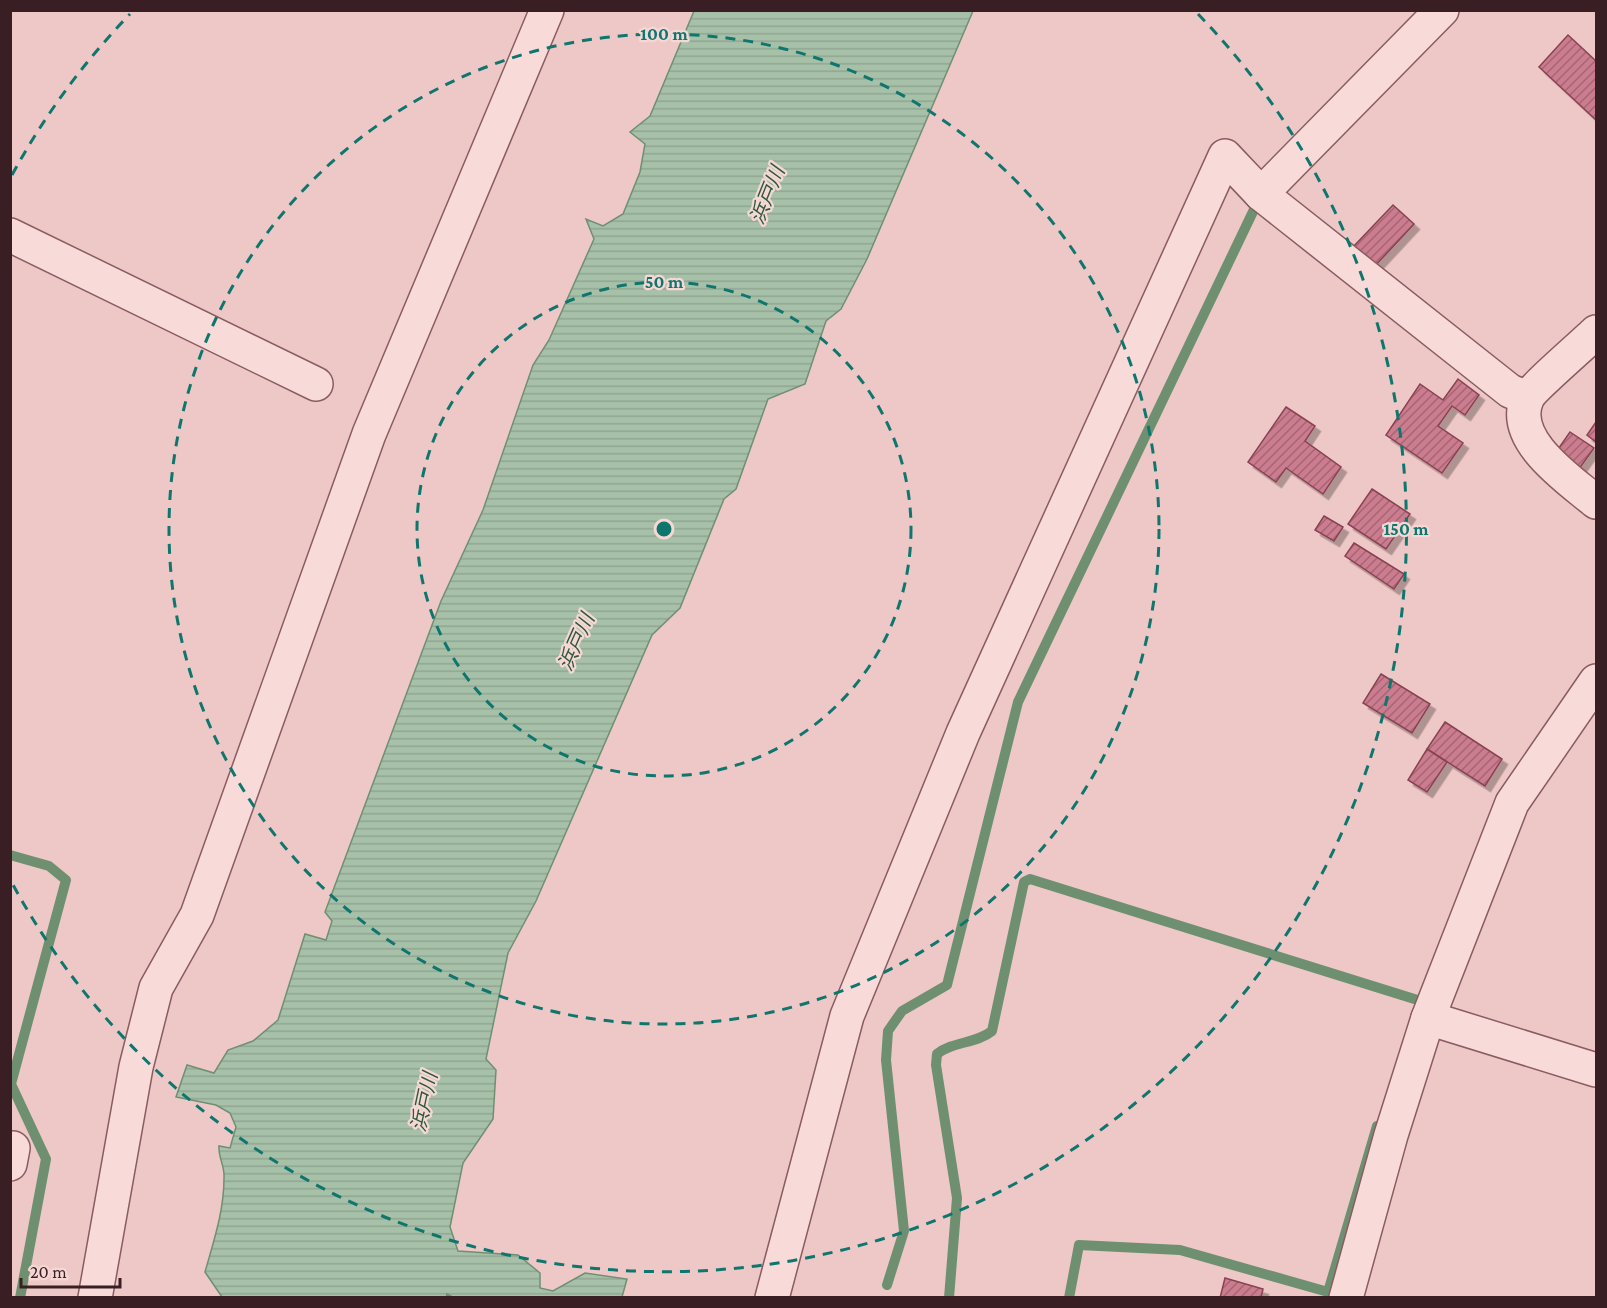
<svg xmlns="http://www.w3.org/2000/svg" width="1607" height="1308" font-family="'Crimson Pro','Noto Sans JP',serif">
<style>
.water{fill:url(#water-rules);stroke:#6e9071;stroke-width:1.5}
.lines{fill:none;stroke-linecap:round;stroke-linejoin:round}
.stream{stroke:#6e9071;stroke-width:10}
.building{fill:url(#building-hatch);stroke:#884253;stroke-width:1.5;filter:url(#shadow)}
.minor-casing{stroke:#895c61;stroke-width:36}
.minor{stroke:#f8dbd9;stroke-width:33}
.ring{fill:none;stroke:#0f766e;stroke-width:3;stroke-dasharray:10 8}
.labels{text-anchor:middle;dominant-baseline:central;stroke-width:4.5;stroke-linejoin:round;paint-order:stroke}
.water-label{font-size:20px;font-style:italic;fill:#2f593b;stroke:#f5d7d5}
.centre{fill:#0f766e;stroke:#f5d7d5;stroke-width:3}
.ring-label{font-size:18px;text-anchor:middle;font-weight:bold;fill:#0f766e;stroke:#f5d7d5;stroke-width:4.5;stroke-linejoin:round;paint-order:stroke}
</style>
<defs>
<pattern id="water-rules" width="6" height="5" patternUnits="userSpaceOnUse" patternTransform="scale(1.5)"><rect width="6" height="5" fill="#a7c1a9"/><path d="M0 2.5h6" fill="none" stroke="#90a591"/></pattern>
<pattern id="building-hatch" width="6" height="6" patternUnits="userSpaceOnUse" patternTransform="scale(1.5)"><rect width="6" height="6" fill="#cb7c8e"/><path d="M-1 1l2-2M0 6l6-6M5 7l2-2" fill="none" stroke="#a66574"/></pattern>
<filter id="shadow"><feDropShadow dx="5.5" dy="5.5" stdDeviation="0" flood-color="#0004"/></filter>
</defs>
<rect width="100%" height="100%" fill="#eec8c6"/>
<path class="water" d="M 694,11 L 973,11 L 867,259 L 841,309 L 826,321 L 805,384 L 768,399 L 736,489 L 724,499 L 680,608 L 652,635 L 536,901 L 508,953 L 486,1059 L 496,1070 L 493,1119 L 463,1163 L 450,1227 L 458,1251 L 518,1255 L 540,1273 L 540,1288 L 553,1291 L 585,1273 L 627,1279 L 622,1297 L 454,1298 L 447,1294 L 446,1298 L 222,1297 L 205,1272 C 214,1240 224,1211 224,1178 C 225,1166 218,1157 219,1146 L 230,1148 L 236,1127 L 230,1113 L 216,1105 L 176,1097 L 187,1065 L 214,1073 L 228,1050 L 253,1041 L 278,1020 L 305,934 L 326,940 L 332,921 L 325,912 L 441,601 L 483,510 L 533,365 L 549,340 L 594,239 L 586,219 L 603,226 L 623,214 L 640,172 L 645,144 L 630,132 L 650,116 Z"/>
<g class="lines">
<g class="stream">
<polyline points="10,855 49,866 66,880 11,1084 46,1159 20,1298"/>
<polyline points="887,1285 904,1231 886,1060 888,1031 902,1011 947,985 1018,702 1260,197"/>
<path d="M 949,1298 L 957,1198 L 936,1065 L 937,1054 C 953,1041 976,1044 992,1031 L 1024,882 L 1030,879 L 1424,1002"/>
<polyline points="1069,1298 1079,1245 1180,1250 1328,1292 1377,1126"/>
</g>
</g>
<g class="building">
<polygon points="1568,35 1596,61 1596,120 1539,67"/>
<polygon points="1393,205 1414,224 1374,267 1353,247"/>
<polygon points="1458,379 1479,395 1465,415 1452,406 1438,426 1463,443 1442,473 1386,435 1420,384 1443,400"/>
<polygon points="1286,407 1315,426 1305,441 1341,467 1323,494 1286,468 1276,482 1248,462"/>
<polygon points="1596,422 1596,442 1587,435"/>
<polygon points="1570,432 1594,448 1579,469 1556,452"/>
<polygon points="1372,489 1410,514 1386,549 1348,524"/>
<polygon points="1324,516 1343,527 1334,541 1315,530"/>
<polygon points="1354,543 1404,574 1394,589 1345,556"/>
<polygon points="1381,674 1430,704 1412,733 1363,703"/>
<polygon points="1445,722 1502,759 1485,786 1427,749"/>
<polygon points="1427,749 1447,762 1427,792 1408,780"/>
<polygon points="1225,1278 1263,1289 1261,1298 1220,1298"/>
</g>
<g class="lines">
<g class="minor-casing">
<g id="minor">
<polyline points="1261,194 1442,10"/>
<polyline points="10,235 316,384"/>
<path d="M 1596,332 C 1585,343 1531,389 1527,399 C 1509,440 1570,480 1596,502"/>
<polyline points="1428,1018 1596,1070"/>
<polyline points="10,1164 13,1148"/>
<polyline points="95,1298 136,1067 156,988 197,915 369,434 547,10"/>
<polyline points="772,1298 847,1016 963,733 1225,156 1261,194 1510,391 1527,398"/>
<polyline points="1346,1298 1391,1135 1428,1018 1512,803 1596,681"/>
</g>
</g>
<use href="#minor" class="minor"/>
</g>
<g class="ring">
<circle cx="664" cy="529" r="247"/>
<circle cx="664" cy="529" r="495"/>
<path d="M12 175A742 742 0 0 1 130 14M1198 14A742 742 0 1 1 12 883"/>
</g>
<g class="labels">
<g class="water-label">
<text transform="translate(767 195) rotate(-68)">浜戸川</text>
<text transform="translate(576 642) rotate(-66)">浜戸川</text>
<text transform="translate(424 1102) rotate(-78)">浜戸川</text>
</g>
</g>
<circle cx="664" cy="529" r="9" class="centre"/>
<g class="ring-label">
<text x="664" y="40">100 m</text>
<text x="664" y="288">50 m</text>
<text x="1406" y="535">150 m</text>
</g>
<rect width="1607" height="1308" fill="none" stroke="#391f23" stroke-width="24"/>
<path d="M21 1278v9h99v-9" fill="none" stroke="#391f23" stroke-width="3"/>
<text x="30" y="1278" font-size="18" fill="#391f23" stroke="#f5d7d5" stroke-width="4.5" paint-order="stroke">20 m</text>
</svg>
